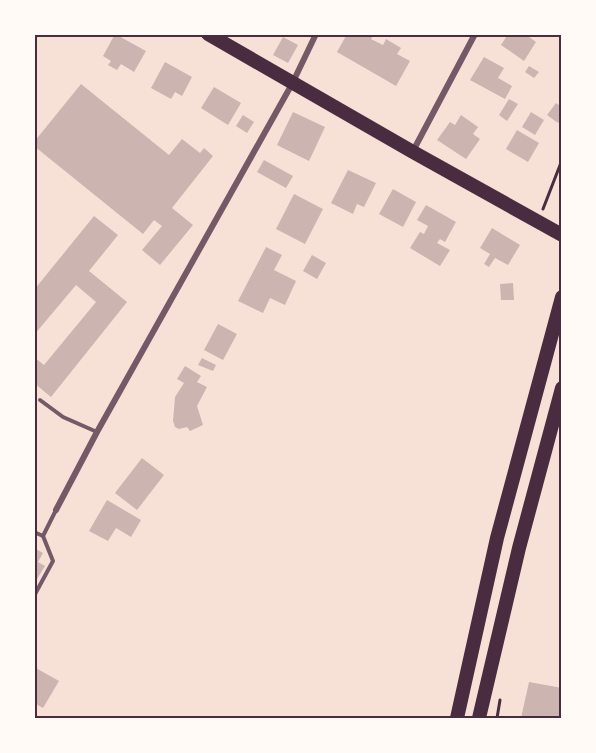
<svg xmlns="http://www.w3.org/2000/svg" width="596" height="753" font-family="Raleway,sans-serif">
<style>
.building{fill:#ccb4b1}
.lines{fill:none;stroke-linecap:round;stroke-linejoin:round}
.path{stroke:#4a2c40;stroke-width:3}
.service{stroke:#755966;stroke-width:4}
.minor{stroke:#755966;stroke-width:6}
.primary{stroke:#4a2c40;stroke-width:14}
.neatline{fill:none;stroke:#4a2c40;stroke-width:2}
</style>
<rect width="100%" height="100%" fill="#f7e1d7"/>
<g class="building">
<polygon points="115,34 146,51 134,72 121,64 117,70 108,65 111,61 103,56"/>
<polygon points="347,34 374,34 371,39 383,45 386,39 401,48 397,54 410,61 396,86 337,52"/>
<polygon points="508,34 525,34 536,42 524,61 501,45"/>
<polygon points="283,37 298,45 288,63 273,55"/>
<polygon points="484,57 504,68 498,78 512,86 505,99 470,80"/>
<polygon points="165,62 192,77 182,96 175,92 171,99 151,88"/>
<polygon points="529,66 539,72 534,78 525,72"/>
<polygon points="81,84 169,155 182,139 200,153 204,148 213,156 172,208 193,225 160,265 142,250 162,226 154,220 143,234 34,146 34,142"/>
<polygon points="214,87 241,103 228,125 201,108"/>
<polygon points="509,99 518,104 507,121 499,115"/>
<polygon points="556,103 562,107 562,118 558,123 547,115"/>
<polygon points="293,112 325,127 309,161 277,145"/>
<polygon points="531,112 544,120 535,135 522,127"/>
<polygon points="243,115 254,122 247,133 236,126"/>
<polygon points="461,115 478,127 473,134 480,139 466,159 437,140 450,122 455,125"/>
<polygon points="517,130 539,143 528,162 506,149"/>
<polygon points="264,160 293,176 286,188 257,172"/>
<polygon points="348,170 376,183 364,207 357,204 353,214 331,203"/>
<polygon points="393,189 416,202 403,227 379,214"/>
<polygon points="294,194 323,209 305,244 276,229"/>
<polygon points="426,205 456,222 445,242 440,239 437,243 450,250 440,266 410,248 420,232 424,234 428,226 417,220"/>
<polygon points="94,216 118,235 89,271 127,302 51,397 34,383 34,357 44,365 96,302 76,285 34,335 34,290"/>
<polygon points="492,228 520,245 508,265 495,258 489,267 484,264 490,254 480,248"/>
<polygon points="266,247 282,255 274,270 296,281 285,305 270,298 263,313 238,301"/>
<polygon points="312,255 326,263 317,279 303,271"/>
<polygon points="513,283 514,300 501,300 500,284"/>
<polygon points="218,324 237,334 223,360 204,350"/>
<polygon points="202,358 216,365 213,371 198,365"/>
<polygon points="185,366 201,376 197,382 207,387 197,406 203,425 190,431 187,427 179,429 175,427 173,421 175,397 184,383 177,379"/>
<polygon points="142,458 164,475 137,510 115,493"/>
<polygon points="107,500 141,520 131,537 116,528 108,541 89,531"/>
<polygon points="34,548 43,553 38,562 45,566 34,584"/>
<polygon points="34,667 59,681 43,708 34,703"/>
<polygon points="529,682 562,688 562,707 559,718 521,718"/>
</g>
<g class="lines">
<g class="path">
<polyline points="543,209 562,160"/>
<polyline points="497,718 500,700"/>
</g>
<g class="service">
<polyline points="40,400 63,417 97,432"/>
<polyline points="34,532 43,536 56,510"/>
<polyline points="34,596 53,561 43,536"/>
</g>
<g class="minor">
<polyline points="413,151 475,34"/>
<polyline points="56,510 97,432 292,84 316,34"/>
</g>
<g class="primary">
<polyline points="208,34 413,152 562,235"/>
<polyline points="457,718 497,538 562,297"/>
<polyline points="479,718 519,548 562,388"/>
</g>
</g>
<rect width="596" height="753" fill="none" stroke="#fffaf5" stroke-width="72"/>
<rect x="36" y="36" width="524" height="681" class="neatline"/>
</svg>
